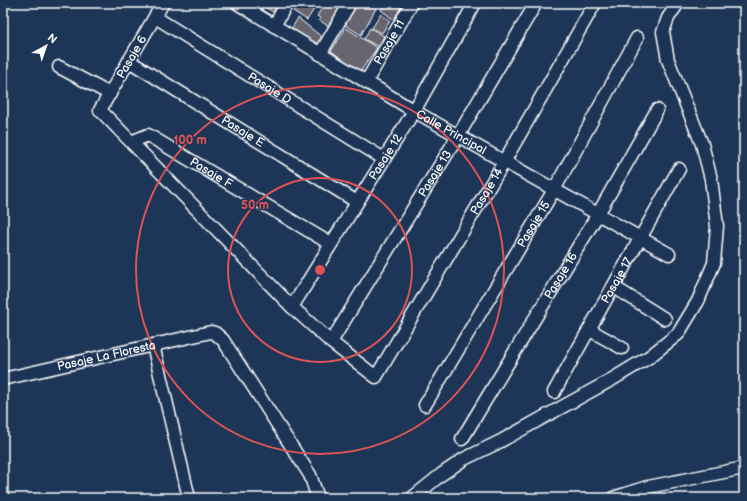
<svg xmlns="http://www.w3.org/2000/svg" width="747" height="501" font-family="'Balsamiq Sans',sans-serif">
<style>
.building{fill:#666570;stroke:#fff}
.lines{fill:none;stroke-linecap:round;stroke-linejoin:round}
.minor-casing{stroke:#fff;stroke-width:15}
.minor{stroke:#1d3557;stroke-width:12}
.ring{fill:none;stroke:#de5353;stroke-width:2}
.labels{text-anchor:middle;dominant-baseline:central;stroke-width:3;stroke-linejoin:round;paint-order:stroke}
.street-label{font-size:12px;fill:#fff;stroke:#1d3557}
.centre{fill:#de5353;stroke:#1d3557;stroke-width:2}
.ring-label{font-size:12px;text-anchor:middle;font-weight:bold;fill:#de5353;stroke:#1d3557;stroke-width:3;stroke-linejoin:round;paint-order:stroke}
</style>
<rect width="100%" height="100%" fill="#1d3557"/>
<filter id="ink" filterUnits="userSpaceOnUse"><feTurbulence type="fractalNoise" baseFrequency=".025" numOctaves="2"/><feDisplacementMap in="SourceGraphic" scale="8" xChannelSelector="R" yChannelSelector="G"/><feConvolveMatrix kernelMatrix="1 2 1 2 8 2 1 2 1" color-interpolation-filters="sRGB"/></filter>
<g filter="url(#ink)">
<g class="building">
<polygon points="257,3 267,3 260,12 254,7"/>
<polygon points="268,3 279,3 273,12 265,7"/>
<polygon points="298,3 311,3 316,6 307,20 293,11"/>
<polygon points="316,3 343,3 328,26 319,20 320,18 317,16 322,8 315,4"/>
<polygon points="358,3 379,3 361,35 345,25"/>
<polygon points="386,3 403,3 394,20 381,10"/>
<polygon points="381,14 390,21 382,33 372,28"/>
<polygon points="298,18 322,37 314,46 291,29"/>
<polygon points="346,28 377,48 360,72 331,51"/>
<polygon points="370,28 384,36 379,47 364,39"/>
</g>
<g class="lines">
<g class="minor-casing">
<g id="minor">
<path id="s1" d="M 163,3 L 100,110 L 292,307 L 331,342 L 376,377 L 504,162 L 595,3"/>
<path id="s2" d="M 237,3 L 414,111 L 669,254"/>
<path id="s3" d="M 155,17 L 384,159"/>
<polyline points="274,26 287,3"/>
<polyline points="320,54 350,3"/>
<path id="s4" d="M 129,61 L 357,202"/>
<polyline points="59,67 110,94"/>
<path id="s5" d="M 366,82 L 412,3"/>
<path id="s6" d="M 131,142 L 148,135 L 331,244"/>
<polyline points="614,287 665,319"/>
<path id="s7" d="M 292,307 L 414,111 L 475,3"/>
<polyline points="590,330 622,348"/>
<path id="s8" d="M 331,342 L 458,136 L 536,3"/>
<polyline points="153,345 189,498"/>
<path id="s9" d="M 3,379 L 211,332 L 215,333 L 223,340 L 310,475 L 318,498"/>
<path id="s10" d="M 554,392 L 679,169"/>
<path id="s11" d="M 425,405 L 554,190 L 637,38"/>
<path id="s12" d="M 462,439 L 598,214 L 657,110"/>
<polyline points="412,498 442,474 464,459 499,442 544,417 611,380 649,357 678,334 698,301 714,263 717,226 711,179 702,144 668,60 663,32 668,18 678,3"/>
<polyline points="613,498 648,487 744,468"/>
</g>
</g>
<use href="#minor" class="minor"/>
</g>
</g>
<g class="ring">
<circle cx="320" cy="270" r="92"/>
<circle cx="320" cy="270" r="184"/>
</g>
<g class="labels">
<g class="street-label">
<text stroke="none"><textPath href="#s5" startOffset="46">Pasaje 11</textPath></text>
<text transform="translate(132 57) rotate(-60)">Pasaje 6</text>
<text stroke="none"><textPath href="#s3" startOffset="135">Pasaje D</textPath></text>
<text stroke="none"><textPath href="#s4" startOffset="134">Pasaje E</textPath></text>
<text stroke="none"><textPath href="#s2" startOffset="250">Calle Principal</textPath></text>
<text stroke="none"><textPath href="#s7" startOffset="177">Pasaje 12</textPath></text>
<text stroke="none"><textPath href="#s6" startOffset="92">Pasaje F</textPath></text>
<text stroke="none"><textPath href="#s8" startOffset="198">Pasaje 13</textPath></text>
<text stroke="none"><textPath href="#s1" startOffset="725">Pasaje 14</textPath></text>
<text stroke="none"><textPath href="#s11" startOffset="211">Pasaje 15</textPath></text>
<text stroke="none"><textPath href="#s12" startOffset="191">Pasaje 16</textPath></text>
<text stroke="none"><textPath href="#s10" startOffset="128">Pasaje 17</textPath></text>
<text stroke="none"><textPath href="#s9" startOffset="106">Pasaje La Floresta</textPath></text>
</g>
</g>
<circle cx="320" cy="270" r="6" class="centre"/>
<g class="ring-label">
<text x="190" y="144">100 m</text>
<text x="255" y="209">50 m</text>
</g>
<rect width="747" height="501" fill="none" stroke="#1d3557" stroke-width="16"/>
<rect x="8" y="8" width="731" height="485" fill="none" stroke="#fff" stroke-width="1.5" filter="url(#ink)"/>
<g transform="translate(46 46) rotate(40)" stroke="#1d3557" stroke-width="3" paint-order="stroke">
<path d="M0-3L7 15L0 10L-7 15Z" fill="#ffffff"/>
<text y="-6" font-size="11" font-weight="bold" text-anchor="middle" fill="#ffffff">N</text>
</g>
</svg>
